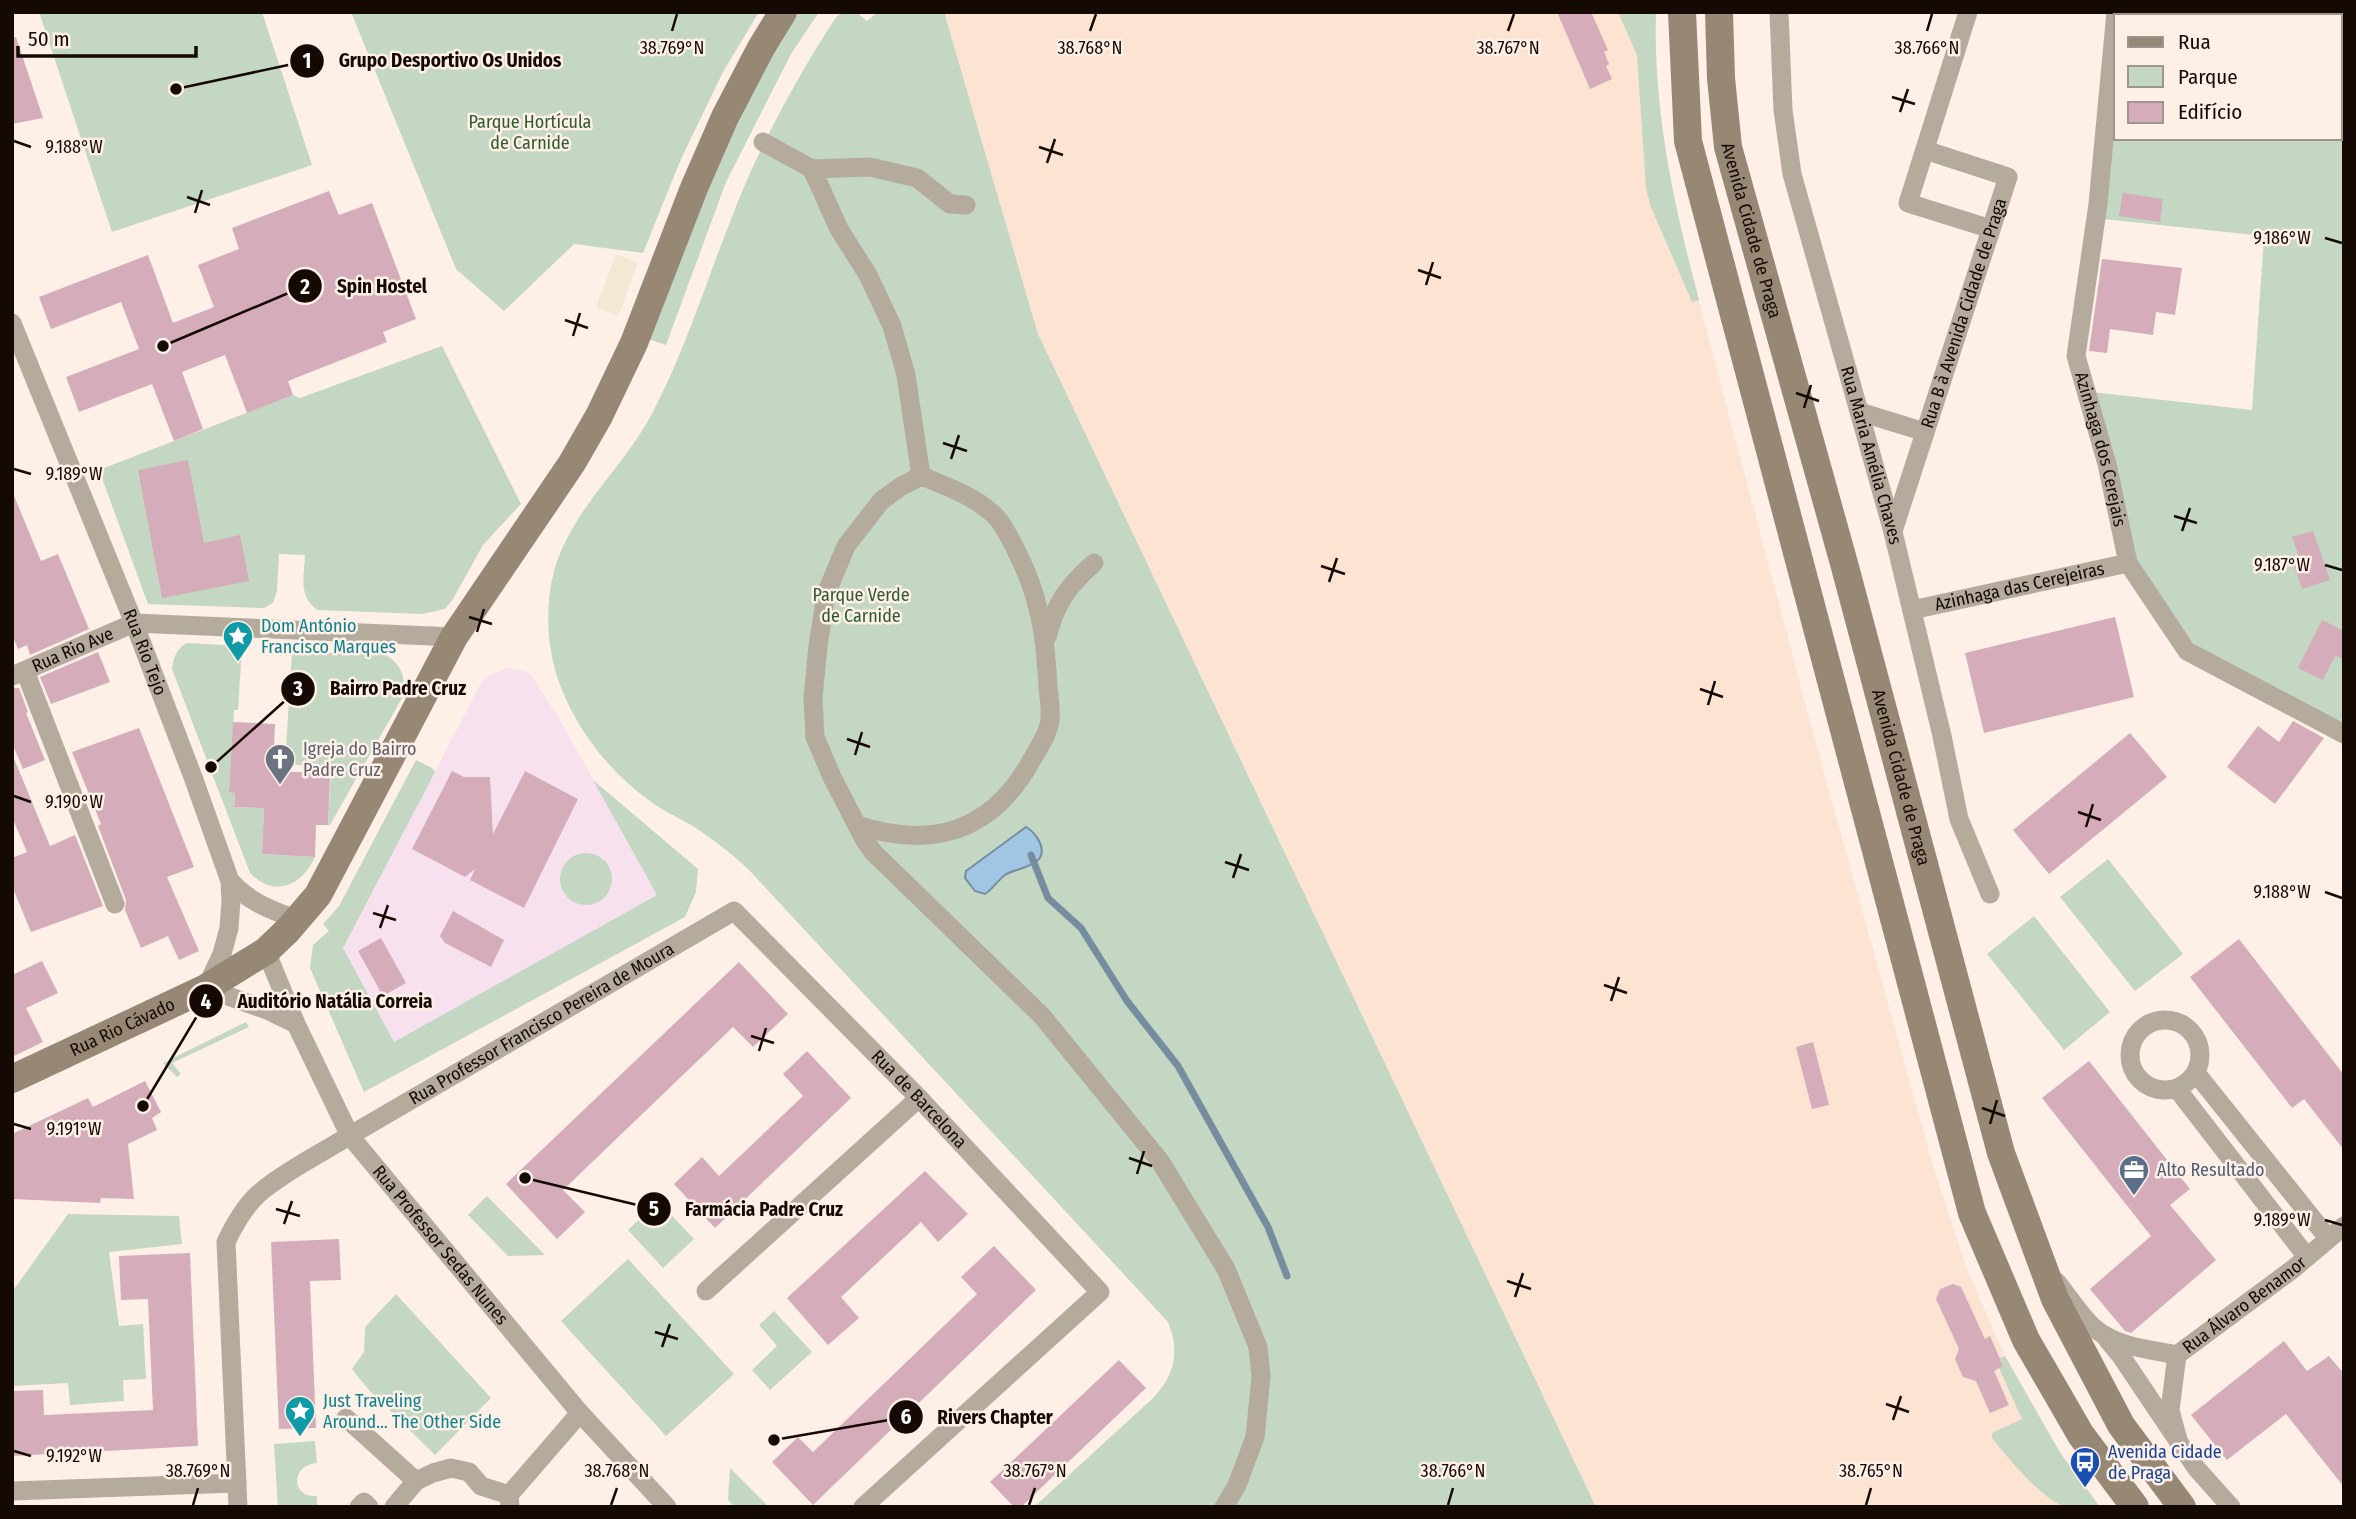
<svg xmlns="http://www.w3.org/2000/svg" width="2356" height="1519" font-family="'Fira Sans Condensed',sans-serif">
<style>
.built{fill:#fce3d2}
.industrial{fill:#f2e8d3}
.education{fill:#f8e1ee}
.green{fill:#c3d7c2}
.water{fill:#a0c6e3;stroke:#768da0;stroke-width:2}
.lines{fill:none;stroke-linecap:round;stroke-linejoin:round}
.stream{stroke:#768da0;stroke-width:7}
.building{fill:#d5adba}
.street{stroke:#b5ab9d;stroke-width:19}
.secondary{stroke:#968874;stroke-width:28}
.ticks{fill:none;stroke:#150904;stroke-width:2.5}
.labels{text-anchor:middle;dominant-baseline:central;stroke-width:5;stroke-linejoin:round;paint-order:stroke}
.park-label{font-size:18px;fill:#2e5b2e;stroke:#fef0e7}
.street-label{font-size:18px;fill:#150904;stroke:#fef0e7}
.culture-label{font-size:18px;fill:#0d838f;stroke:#fef0e7;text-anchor:start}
.worship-label{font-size:18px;fill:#5b616d;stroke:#fef0e7;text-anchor:start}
.service-label{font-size:18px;fill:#4e5e75;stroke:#fef0e7;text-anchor:start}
.transit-label{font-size:18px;fill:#164399;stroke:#fef0e7;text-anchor:start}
.ticks-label{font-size:18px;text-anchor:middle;fill:#150904;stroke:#fef0e7;stroke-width:5;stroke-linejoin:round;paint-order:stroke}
.leader{fill:none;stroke:#150904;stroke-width:2.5}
.callout-dot{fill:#150904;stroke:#fef0e7;stroke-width:2.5}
.mark-label{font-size:21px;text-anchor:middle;font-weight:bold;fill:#fff}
.callout-label{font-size:19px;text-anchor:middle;font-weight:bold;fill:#150904;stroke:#fef0e7;stroke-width:5;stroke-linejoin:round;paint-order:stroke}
</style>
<rect width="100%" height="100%" fill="#fef0e7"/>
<polygon class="built" points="944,12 1656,12 1655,53 1664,154 1680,230 1814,737 1933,1166 1966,1267 2005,1356 2059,1451 2100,1507 1596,1507 1038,334"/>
<polygon class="industrial" points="616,254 638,263 618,316 596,307"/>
<polygon class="education" points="508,668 524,671 531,675 560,720 658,895 394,1042 343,948 482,681 490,675"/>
<g class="green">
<polygon points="39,12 262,12 312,165 112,232"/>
<polygon points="351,12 759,12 723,72 681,159 643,253 574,244 504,311 456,269"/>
<polygon points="798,12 819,12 791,54 726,182 666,345 648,339 730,131 772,54"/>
<path d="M 844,12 L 857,13 L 867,21 L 878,12 L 944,12 L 1038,334 L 1596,1507 L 1034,1507 L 1152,1399 C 1175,1376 1180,1351 1168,1322 L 749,870 C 731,853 712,838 691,825 C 677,817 662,810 650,801 C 611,773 580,734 562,690 C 547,653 544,610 554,571 C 572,508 625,467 654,410 C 688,344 709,273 737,204 C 763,139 798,76 836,17 Z"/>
<path d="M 1618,12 L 1656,12 C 1653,111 1674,205 1699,300 L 1692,302 L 1650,205 L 1646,187 L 1637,55 Z"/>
<polygon points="2126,12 2291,12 2305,16 2126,16"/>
<polygon points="2340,22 2344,23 2344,725 2195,645 2136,560 2092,392 2252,410 2264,236 2103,219 2116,89 2116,138 2340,138"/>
<path d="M 442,346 L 521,504 L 483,545 L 453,599 L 445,609 L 422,614 L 318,610 C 298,597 304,577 305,555 L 279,554 L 277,591 L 273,603 L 264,608 L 148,604 L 99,470 L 293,395 L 300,398 Z"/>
<path d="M 187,643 L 242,646 L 238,710 L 234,710 L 229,792 L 235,793 L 234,807 L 264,808 L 262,854 L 315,857 C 302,886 274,898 250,873 L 172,669 C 173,658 177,648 187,643 Z"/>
<path d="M 292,652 L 384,654 C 402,664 407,678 402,698 L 330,825 L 328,825 L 331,767 L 285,764 Z"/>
<polygon points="416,760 432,768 435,772 343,948 394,1042 657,895 593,780 698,869 696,892 685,917 364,1092 310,968 313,945 329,931 323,924 339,906"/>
<circle cx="586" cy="879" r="26"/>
<polygon points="2108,859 2183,954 2135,991 2060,897"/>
<polygon points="2034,916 2110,1012 2064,1050 1987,954"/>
<polygon points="246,1022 249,1027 172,1063 181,1074 177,1077 163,1063"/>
<polygon points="487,1196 545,1255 508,1256 468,1215"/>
<polygon points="658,1201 694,1239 663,1268 628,1230"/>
<polygon points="68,1214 179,1216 182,1244 109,1252 119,1326 143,1324 146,1379 123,1380 124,1401 70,1405 68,1383 12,1386 12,1292"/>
<polygon points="628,1259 734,1374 666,1436 561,1321"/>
<polygon points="396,1294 491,1398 435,1455 368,1389 352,1369 364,1352 365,1327"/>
<polygon points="774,1311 812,1352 770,1390 752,1370 777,1346 759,1325"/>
<path d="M 2005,1356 L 2059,1451 L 2100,1507 C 2090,1507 2075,1509 2066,1507 C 2042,1500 2007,1457 1992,1438 L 1992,1433 L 2022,1419 L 1999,1368 L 2003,1366 L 2000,1358 Z"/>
<path d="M 315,1441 L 317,1463 C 290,1465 291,1498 317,1496 L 317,1507 L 278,1507 L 274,1444 Z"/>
<polygon points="730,1468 769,1507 735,1507 728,1500"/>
</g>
<path class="water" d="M 1026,827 C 1033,831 1037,836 1040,843 C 1050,867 1017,867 1005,875 C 997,881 993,889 985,894 L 975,891 L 965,878 L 966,871 Z"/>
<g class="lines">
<polyline class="stream" points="1031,855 1048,898 1081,928 1127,1001 1178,1066 1268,1227 1287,1276"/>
</g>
<g class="building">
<polygon points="1557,12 1591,12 1608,50 1604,52 1609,64 1606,66 1612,79 1590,89"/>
<polygon points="16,37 43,118 12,124 12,38"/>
<polygon points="329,191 339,215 372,203 416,319 383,332 387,342 288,381 293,395 247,413 225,355 182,372 203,429 174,441 152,384 79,412 66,377 139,349 121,302 51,329 39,297 148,255 173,323 214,307 198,265 239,249 232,228"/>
<polygon points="2123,193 2163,199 2160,222 2119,216"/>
<polygon points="2102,259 2182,268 2175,315 2156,312 2153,335 2110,329 2107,353 2089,351"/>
<polygon points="188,460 204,543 240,535 249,581 162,598 138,470"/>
<polygon points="12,491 41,561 58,554 89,629 30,655 27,645 18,649 12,635"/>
<polygon points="2313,531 2330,580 2302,589 2293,562 2300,560 2292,537"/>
<polygon points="2115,617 2134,697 1984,733 1965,653"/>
<polygon points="2322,620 2344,631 2344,659 2335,656 2323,680 2298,668"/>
<polygon points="98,652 110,682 51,704 40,677"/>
<polygon points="12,688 19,688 28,712 26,713 45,760 23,769 12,743"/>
<polygon points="2293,721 2324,738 2275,804 2227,767 2258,726 2279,742"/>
<polygon points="233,722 275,724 273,771 319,773 319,777 330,777 328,825 316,825 315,857 262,854 264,808 234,807 235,793 229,792"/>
<polygon points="139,728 194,867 167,877 199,951 179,960 168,936 141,948 125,910 126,900 98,826 101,824 72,752"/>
<polygon points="2130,733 2167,777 2049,874 2013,830"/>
<polygon points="13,756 50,846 75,835 103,906 31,932 12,886 12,858 27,852 12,817"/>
<polygon points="452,771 464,777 490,777 493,834 525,771 578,799 524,908 470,880 475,869 465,877 412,849"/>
<polygon points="453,911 504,940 491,967 445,943 440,936"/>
<polygon points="381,938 406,983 383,996 358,951"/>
<polygon points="2239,939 2344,1075 2344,1150 2304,1099 2292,1108 2190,977"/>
<polygon points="42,961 58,993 26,1008 43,1042 12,1057 12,975"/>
<polygon points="739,962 788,1014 753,1047 733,1027 563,1190 585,1212 557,1239 506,1184"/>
<polygon points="1813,1042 1829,1105 1812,1109 1796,1047"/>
<polygon points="807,1051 851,1098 715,1228 674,1184 702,1157 719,1176 803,1096 783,1074"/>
<polygon points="2089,1061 2190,1189 2170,1205 2216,1260 2131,1333 2125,1331 2090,1289 2151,1236 2042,1098"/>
<polygon points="145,1081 161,1112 152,1118 157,1130 128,1144 134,1199 101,1198 100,1203 12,1199 12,1134 88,1098 93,1107"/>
<polygon points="925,1171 968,1214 938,1242 921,1222 841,1297 859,1318 828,1345 787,1298"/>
<polygon points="339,1239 341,1280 310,1281 316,1428 279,1429 271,1242"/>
<polygon points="994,1246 1036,1290 813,1505 772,1462 798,1437 813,1452 977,1294 961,1277"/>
<polygon points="190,1253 198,1446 12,1456 12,1391 43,1390 44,1415 153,1410 148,1299 121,1300 119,1256"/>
<polygon points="1953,1284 1961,1287 1985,1339 1990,1336 2003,1366 1994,1371 2009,1405 1990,1413 1976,1381 1963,1377 1955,1359 1959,1349 1936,1299 1940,1289"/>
<polygon points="2284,1341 2307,1371 2329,1356 2344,1374 2344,1487 2286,1414 2227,1460 2191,1415"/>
<polygon points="1119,1360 1146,1388 1021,1507 1014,1507 990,1482"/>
</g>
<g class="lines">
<g class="street">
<path id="s1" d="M 1779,12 L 1783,110 L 1792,174 L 1893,532 L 1942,736 L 1959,819 L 1990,894"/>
<polyline points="1968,12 1908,203 1991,229"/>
<path id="s2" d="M 2116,12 L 2098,204 L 2076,356 L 2107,464 L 2128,563 L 2187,651 L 2344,734"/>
<polyline points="763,142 812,169"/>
<path id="s3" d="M 12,323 L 134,623 L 193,777 L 230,881 L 231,901 L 229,928 L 222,954 L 206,988 L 267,1010 L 296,1024"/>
<polyline points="1860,412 1925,432"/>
<polyline points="921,476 906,375 892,326 868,275 839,229 812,169 870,167 917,178 950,204 966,205"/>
<path id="s4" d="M 1893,531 L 2008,177 L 1925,150"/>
<path id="s5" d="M 1912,610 L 2128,563"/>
<path d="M 1047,637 C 1056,602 1068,586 1094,563"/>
<polyline points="25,671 115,904"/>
<path id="s6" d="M 12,676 L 134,623 L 454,637"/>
<path d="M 857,825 C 931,849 990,833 1030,763 C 1037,750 1049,734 1050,719 C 1051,709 1049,698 1048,687 C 1046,651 1043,617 1030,582 C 1024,566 1005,523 992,513 C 972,495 946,486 921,476 L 900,487 L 881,501 L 846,546 L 826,594 L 818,646 L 813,698 L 815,737 L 832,777 L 864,839 L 873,852 L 1042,1016 L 1160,1161 L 1226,1269 L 1258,1347 L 1261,1377 L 1255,1437 L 1237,1485 L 1224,1507"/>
<path d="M 230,881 C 250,903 270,909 297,920"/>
<path id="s7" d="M 266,951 L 296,1024 L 350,1136 L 580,1413 L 667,1507"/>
<circle cx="2165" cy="1055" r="35"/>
<polyline points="2196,1073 2328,1238"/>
<polyline points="2177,1089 2307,1257"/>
<path d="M 2057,1282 C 2068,1296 2078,1312 2091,1325 C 2113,1347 2148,1349 2177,1355 L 2170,1410 L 2178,1440"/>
<polyline points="706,1291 919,1098"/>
<polyline points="2107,1339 2121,1356 2197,1469 2231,1507"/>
<path id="s8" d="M 2177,1355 L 2293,1269 L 2344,1226"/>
<polyline points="346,1418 416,1481 394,1507"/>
<polyline points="416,1481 433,1473 451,1468 469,1472 481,1486 509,1495"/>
<polyline points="12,1491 237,1483"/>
<path id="s9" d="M 238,1507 L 226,1242 C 248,1196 262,1189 303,1163 L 734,911 L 919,1098 L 1100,1292 L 863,1507"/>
<polyline points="359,1507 364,1502 369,1507"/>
<polyline points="510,1507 509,1495 580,1413"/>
</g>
<g class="secondary">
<polyline points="1682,12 1688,141 1972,1213 2026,1340 2081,1435 2135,1507"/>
<path id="s10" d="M 1719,12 L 1721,78 L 1728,147 L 1845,567 L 2001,1153 L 2055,1299 L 2121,1425 L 2182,1507"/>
<path id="s11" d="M 12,1079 L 206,988 L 266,951 L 288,930 L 318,895 L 454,637 L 572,463 L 599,416 L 634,343 L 694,188 L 725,117 L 761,48 L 783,12"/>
</g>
</g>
<path class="ticks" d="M 672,31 L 677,14M 1090,31 L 1096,14M 1508,31 L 1514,14M 1927,31 L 1932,14M 1892,97 L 1915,104M 1900,112 L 1908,89M 14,141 L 31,147M 1039,147 L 1063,155M 1047,163 L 1055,139M 187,197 L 210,205M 195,213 L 202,190M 2325,238 L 2342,243M 1418,270 L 1441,278M 1426,285 L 1433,262M 565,320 L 588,328M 573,336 L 580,313M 1796,393 L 1819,401M 1804,408 L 1811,385M 943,443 L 967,451M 951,459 L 959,435M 14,469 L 31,474M 2174,516 L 2197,523M 2182,531 L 2190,508M 2325,565 L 2342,570M 1321,566 L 1345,574M 1329,582 L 1337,558M 469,617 L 492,624M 477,632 L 484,609M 1700,689 L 1723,697M 1708,705 L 1715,681M 847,739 L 870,747M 855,755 L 862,732M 14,796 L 31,802M 2078,812 L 2101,820M 2086,827 L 2093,804M 1225,862 L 1249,870M 1233,878 L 1241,854M 2325,892 L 2342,898M 373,913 L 396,920M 380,928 L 388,905M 1604,985 L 1627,993M 1611,1001 L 1619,977M 751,1036 L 774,1043M 759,1051 L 766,1028M 1982,1108 L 2005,1116M 14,1124 L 31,1129M 1990,1124 L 1997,1100M 1129,1158 L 1152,1166M 1137,1174 L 1144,1151M 276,1209 L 300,1216M 2325,1220 L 2342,1225M 284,1224 L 292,1201M 1507,1281 L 1531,1289M 1515,1297 L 1523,1273M 655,1332 L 678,1339M 662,1347 L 670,1324M 1886,1404 L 1909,1412M 1893,1420 L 1901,1396M 14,1451 L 31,1456M 193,1505 L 198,1488M 611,1505 L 617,1488M 1029,1505 L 1035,1488M 1448,1505 L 1453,1488M 1866,1505 L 1871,1488"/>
<defs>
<g id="sight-pin" transform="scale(1.575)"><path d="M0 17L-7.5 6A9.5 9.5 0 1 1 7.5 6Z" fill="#0f9aa8" stroke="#fef0e7"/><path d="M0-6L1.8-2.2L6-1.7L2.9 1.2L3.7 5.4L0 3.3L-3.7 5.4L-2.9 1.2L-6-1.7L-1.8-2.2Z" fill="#fff"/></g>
<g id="church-pin" transform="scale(1.575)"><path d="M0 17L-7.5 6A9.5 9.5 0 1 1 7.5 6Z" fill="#6b7280" stroke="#fef0e7"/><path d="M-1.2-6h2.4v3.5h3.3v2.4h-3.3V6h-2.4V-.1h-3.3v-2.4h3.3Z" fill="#fff"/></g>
<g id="office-pin" transform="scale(1.575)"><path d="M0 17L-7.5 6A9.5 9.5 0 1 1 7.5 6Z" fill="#5c6f8a" stroke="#fef0e7"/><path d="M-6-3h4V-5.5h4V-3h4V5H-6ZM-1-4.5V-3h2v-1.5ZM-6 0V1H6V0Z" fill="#fff"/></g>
<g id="bus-pin" transform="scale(1.575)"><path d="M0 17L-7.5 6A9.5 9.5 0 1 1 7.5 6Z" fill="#1a4fb4" stroke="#fef0e7"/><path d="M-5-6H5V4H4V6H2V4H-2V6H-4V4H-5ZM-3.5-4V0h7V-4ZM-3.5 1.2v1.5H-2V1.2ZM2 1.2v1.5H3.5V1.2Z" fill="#fff"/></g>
</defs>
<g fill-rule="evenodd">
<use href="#sight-pin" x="238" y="636"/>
<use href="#church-pin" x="280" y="759"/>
<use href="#office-pin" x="2134" y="1170"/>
<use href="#sight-pin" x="300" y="1411"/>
<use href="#bus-pin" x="2085" y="1462"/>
</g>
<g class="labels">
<g class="park-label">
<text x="530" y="122">Parque Hortícula<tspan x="530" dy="21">de Carnide</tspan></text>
<text x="861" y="595">Parque Verde<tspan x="861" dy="21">de Carnide</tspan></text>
</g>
<g class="street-label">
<text stroke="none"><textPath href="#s10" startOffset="222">Avenida Cidade de Praga</textPath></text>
<text stroke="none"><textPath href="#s4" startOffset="229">Rua B à Avenida Cidade de Praga</textPath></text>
<text stroke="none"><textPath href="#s2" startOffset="443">Azinhaga dos Cerejais</textPath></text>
<text stroke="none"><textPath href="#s1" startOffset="455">Rua Maria Amélia Chaves</textPath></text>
<text stroke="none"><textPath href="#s5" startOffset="110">Azinhaga das Cerejeiras</textPath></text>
<text stroke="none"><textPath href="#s6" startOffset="66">Rua Rio Ave</textPath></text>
<text stroke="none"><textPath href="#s3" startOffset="355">Rua Rio Tejo</textPath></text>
<text stroke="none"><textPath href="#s10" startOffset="789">Avenida Cidade de Praga</textPath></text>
<text stroke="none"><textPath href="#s9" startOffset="654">Rua Professor Francisco Pereira de Moura</textPath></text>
<text stroke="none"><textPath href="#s11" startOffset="122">Rua Rio Cávado</textPath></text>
<text stroke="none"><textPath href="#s9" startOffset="1141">Rua de Barcelona</textPath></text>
<text stroke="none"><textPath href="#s7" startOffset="345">Rua Professor Sedas Nunes</textPath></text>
<text stroke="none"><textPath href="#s8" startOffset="84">Rua Álvaro Benamor</textPath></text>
</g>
<g class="culture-label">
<text x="261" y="626">Dom António<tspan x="261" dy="21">Francisco Marques</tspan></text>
<text x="323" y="1401">Just Traveling<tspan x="323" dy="21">Around… The Other Side</tspan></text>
</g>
<g class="worship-label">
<text x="303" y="749">Igreja do Bairro<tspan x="303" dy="21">Padre Cruz</tspan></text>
</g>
<g class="service-label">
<text x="2157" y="1170">Alto Resultado</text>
</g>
<g class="transit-label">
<text x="2108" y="1452">Avenida Cidade<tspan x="2108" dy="21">de Praga</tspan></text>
</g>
</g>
<g class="ticks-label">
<text x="672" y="54">38.769°N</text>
<text x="1090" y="54">38.768°N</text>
<text x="1508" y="54">38.767°N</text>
<text x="1927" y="54">38.766°N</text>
<text x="74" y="153">9.188°W</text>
<text x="2282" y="244">9.186°W</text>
<text x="74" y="480">9.189°W</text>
<text x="2282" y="571">9.187°W</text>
<text x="74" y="808">9.190°W</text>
<text x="2282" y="898">9.188°W</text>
<text x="74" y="1135">9.191°W</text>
<text x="2282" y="1226">9.189°W</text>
<text x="74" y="1462">9.192°W</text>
<text x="198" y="1477">38.769°N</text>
<text x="617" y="1477">38.768°N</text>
<text x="1035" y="1477">38.767°N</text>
<text x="1453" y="1477">38.766°N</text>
<text x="1871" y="1477">38.765°N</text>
</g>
<path class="leader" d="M176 89L307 61M163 346L305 286M211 767L298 689M143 1106L206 1001M525 1178L654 1209M774 1440L906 1417"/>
<g class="callout-dot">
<circle cx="176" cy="89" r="7"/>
<circle cx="163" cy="346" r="7"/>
<circle cx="211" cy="767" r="7"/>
<circle cx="143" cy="1106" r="7"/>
<circle cx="525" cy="1178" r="7"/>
<circle cx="774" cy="1440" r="7"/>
<circle cx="307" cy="61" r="18"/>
<circle cx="305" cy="286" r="18"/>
<circle cx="298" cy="689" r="18"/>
<circle cx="206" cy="1001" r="18"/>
<circle cx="654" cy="1209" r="18"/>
<circle cx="906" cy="1417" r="18"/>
</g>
<g class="mark-label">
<text x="307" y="68">1</text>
<text x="305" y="294">2</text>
<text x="298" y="696">3</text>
<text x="206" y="1009">4</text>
<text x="654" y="1216">5</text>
<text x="906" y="1424">6</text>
</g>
<g class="callout-label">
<text x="450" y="67">Grupo Desportivo Os Unidos</text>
<text x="382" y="293">Spin Hostel</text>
<text x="398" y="695">Bairro Padre Cruz</text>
<text x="335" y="1008">Auditório Natália Correia</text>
<text x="764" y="1216">Farmácia Padre Cruz</text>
<text x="995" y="1424">Rivers Chapter</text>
</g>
<rect width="2356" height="1519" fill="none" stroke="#150904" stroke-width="28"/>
<rect x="2114" y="14" width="228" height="126" fill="#fef0e7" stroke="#a1948c" stroke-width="2"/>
<rect x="2128" y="37" width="35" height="10" fill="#968874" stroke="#a1948c" stroke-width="2"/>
<text x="2178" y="49" font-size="21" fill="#150904">Rua</text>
<rect x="2128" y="66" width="35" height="21" fill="#c3d7c2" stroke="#a1948c" stroke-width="2"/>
<text x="2178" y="84" font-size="21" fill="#150904">Parque</text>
<rect x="2128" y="102" width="35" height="21" fill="#d5adba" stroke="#a1948c" stroke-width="2"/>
<text x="2178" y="119" font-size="21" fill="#150904">Edifício</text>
<path d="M18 46v10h178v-10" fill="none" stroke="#150904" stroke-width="3.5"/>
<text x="28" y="46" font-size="21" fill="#150904" stroke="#fef0e7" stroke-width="5" paint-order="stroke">50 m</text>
</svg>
